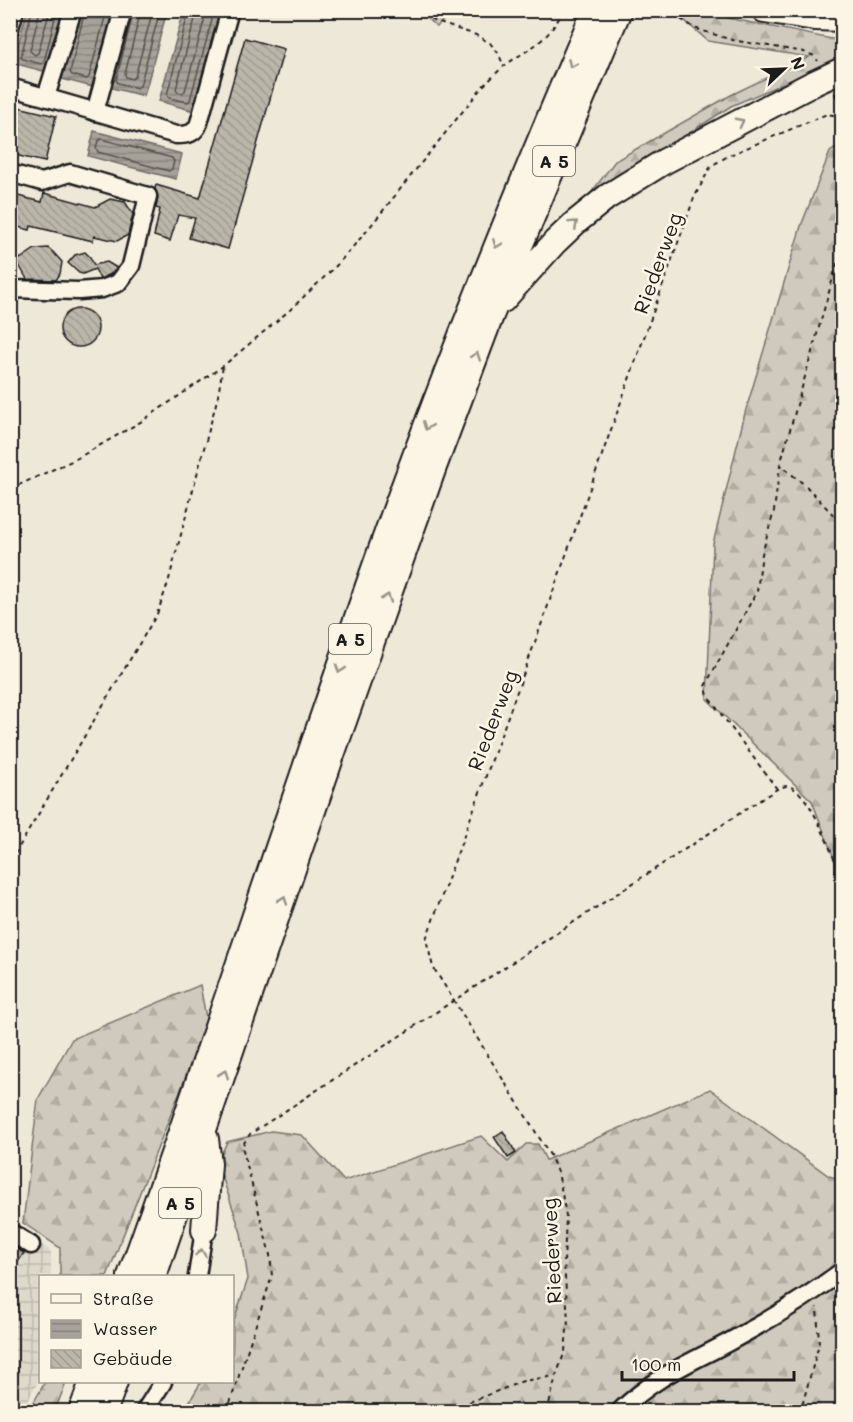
<svg xmlns="http://www.w3.org/2000/svg" width="853" height="1422" font-family="Mali,sans-serif">
<style>
.industrial{fill:url(#industrial-grid)}
.forest{fill:url(#forest-firs);stroke:#76736c;stroke-width:1.5}
.water{fill:url(#water-rules);stroke:#6f6c67;stroke-width:1.5}
.lines{fill:none;stroke-linecap:round;stroke-linejoin:round}
.shore{stroke:#54524e;stroke-width:1.5}
.building{fill:url(#building-back-hatch);stroke:#1c1c1c;stroke-width:1.5}
.minor-casing{stroke:#1c1c1c;stroke-width:21}
.highway-casing{stroke:#1c1c1c;stroke-width:28}
.path{stroke:#1c1c1c;stroke-width:2;stroke-dasharray:4.5 4.5;stroke-linecap:butt}
.minor{stroke:#fcf5e5;stroke-width:16}
.highway{stroke:#fcf5e5;stroke-width:24}
.highway-bridge-casing{stroke:#1c1c1c;stroke-width:28;stroke-linecap:butt}
.highway-bridge{stroke:#fcf5e5;stroke-width:24}
.oneway{stroke:#97938b}
.labels{text-anchor:middle;dominant-baseline:central;stroke-width:5;stroke-linejoin:round;paint-order:stroke}
.shield{fill:#fcf5e5;stroke:#5f5d58;stroke-width:1.5}
.shield-label{font-size:18px;font-weight:bold;fill:#1c1c1c}
.street-label{font-size:20px;fill:#1c1c1c;stroke:#fcf5e5}
</style>
<defs>
<pattern id="industrial-grid" width="8" height="8" patternUnits="userSpaceOnUse" patternTransform="scale(1.5)"><rect width="8" height="8" fill="#ded9cb"/><path d="M0 4h8M4 0v8" fill="none" stroke="#bebaae"/></pattern>
<pattern id="forest-firs" width="22" height="20" patternUnits="userSpaceOnUse" patternTransform="scale(1.5)"><rect width="22" height="20" fill="#cfcabd"/><path d="M5 1l3.5 6h-7zM16 11l3.5 6h-7z" fill="#b1ada2"/></pattern>
<pattern id="water-rules" width="6" height="5" patternUnits="userSpaceOnUse" patternTransform="scale(1.5)"><rect width="6" height="5" fill="#a7a299"/><path d="M0 2.5h6" fill="none" stroke="#87837c"/></pattern>
<pattern id="building-back-hatch" width="6" height="6" patternUnits="userSpaceOnUse" patternTransform="scale(1.5)"><rect width="6" height="6" fill="#bab6aa"/><path d="M-1 5l2 2M0 0l6 6M5-1l2 2" fill="none" stroke="#9f9c92"/></pattern>
</defs>
<rect width="100%" height="100%" fill="#eee8d9"/>
<filter id="ink" filterUnits="userSpaceOnUse"><feTurbulence type="fractalNoise" baseFrequency=".0167" numOctaves="2"/><feDisplacementMap in="SourceGraphic" scale="12" xChannelSelector="R" yChannelSelector="G"/><feConvolveMatrix kernelMatrix="1 2 1 2 8 2 1 2 1" color-interpolation-filters="sRGB"/></filter>
<g filter="url(#ink)">
<polygon class="industrial" points="10,1223 51,1251 51,1276 40,1276 40,1378 22,1411 11,1411"/>
<g class="forest">
<polygon points="418,11 452,11 437,27"/>
<polygon points="679,11 709,11 728,18 842,41 842,58 731,106 585,201 615,161 731,95 809,57 708,41 677,14"/>
<polygon points="842,144 842,879 812,801 707,699 713,544 745,413 801,226 830,152"/>
<polygon points="200,985 207,1023 107,1276 60,1276 60,1248 23,1223 38,1099 72,1039"/>
<polygon points="710,1089 829,1176 842,1180 842,1411 449,1412 447,1407 436,1412 181,1412 187,1406 201,1382 232,1382 233,1323 248,1279 241,1233 221,1173 222,1153 227,1142 271,1131 302,1135 344,1181 481,1136 508,1162 526,1144 538,1144 546,1160"/>
<polygon points="45,1382 66,1382 55,1411 29,1411"/>
</g>
<g class="water">
<polygon points="27,11 64,11 47,72 13,63"/>
<polygon points="80,11 113,11 93,87 62,79"/>
<polygon points="128,11 167,11 144,96 108,87"/>
<polygon points="184,11 206,11 220,14 194,111 159,101"/>
<polygon points="94,131 182,154 176,179 88,156"/>
</g>
<g class="lines">
<g class="shore">
<polyline points="32,10 21,57 23,59 41,64 44,62 57,10"/>
<polyline points="40,10 30,51 35,55 38,53 50,10"/>
<polyline points="85,10 70,72 72,75 87,79 89,77 107,10"/>
<polyline points="134,10 116,80 118,83 137,88 140,86 160,10"/>
<polyline points="141,10 125,74 126,77 132,79 135,77 153,10"/>
<polyline points="189,10 167,95 169,98 188,102 190,100 212,20 209,10"/>
<polygon points="199,13 202,14 204,21 185,91 182,93 178,92 176,89 196,15"/>
<polygon points="101,139 172,158 174,161 172,169 169,171 98,152 96,148 98,141"/>
</g>
</g>
<g class="building">
<polygon points="245,38 284,49 228,249 189,238 195,218 178,215 170,241 154,236 160,209 156,208 158,198 155,188 156,185 200,198"/>
<polygon points="10,105 56,116 45,162 10,154"/>
<polygon points="44,193 95,207 110,199 125,202 133,214 128,235 117,241 94,236 93,241 31,226 30,230 10,225 10,194 42,202"/>
<polygon points="10,237 20,259 35,249 48,248 53,252 62,262 60,274 56,280 27,279 19,265 10,271"/>
<polygon points="85,252 90,257 94,265 107,262 117,268 111,274 100,279 95,269 83,274 79,273 68,263 75,255"/>
<circle cx="79" cy="328" r="19"/>
<polygon points="503,1131 516,1153 508,1158 494,1137"/>
<polygon points="10,1245 24,1253 10,1274"/>
</g>
<g class="lines">
<g class="minor-casing">
<g id="minor">
<polyline points="10,28 15,10"/>
<path d="M 10,87 L 176,135 C 188,135 195,134 199,123 L 230,10"/>
<polyline points="46,97 73,10"/>
<polyline points="95,112 123,10"/>
<polyline points="10,173 42,182 70,173 148,196 131,266 118,283 102,289 79,291 10,289"/>
<polyline points="10,1232 31,1245"/>
<polyline points="197,1276 204,1230"/>
<polyline points="144,1412 163,1382"/>
<path d="M 619,1412 C 657,1374 692,1363 736,1338 C 773,1318 809,1296 842,1271"/>
</g>
</g>
<g class="highway-casing">
<g id="highway">
<polyline points="764,10 815,18 842,19"/>
<polyline points="503,300 555,242 576,222 607,197 665,161 812,84"/>
<polyline points="204,1230 209,1164 206,1139"/>
<path d="M 130,1276 C 217,1036 294,793 380,552 C 445,369 518,189 595,10"/>
<polyline points="154,1276 333,752 434,467 492,313 619,10"/>
<polyline points="81,1412 92,1382"/>
<polyline points="104,1412 115,1382"/>
</g>
</g>
<g class="path">
<polyline points="416,10 436,22 476,35 490,43 498,53 504,66"/>
<polyline points="665,10 697,29 732,40 804,52 814,56 818,61"/>
<polyline points="835,93 842,116"/>
<polyline points="842,246 780,465 805,485 842,524"/>
<path d="M 10,489 L 76,459 L 142,421 L 223,366 L 291,309 L 336,266 L 365,233 L 483,86 C 490,80 497,72 504,66 C 530,47 548,43 563,10"/>
<polyline points="777,789 709,698 705,686 757,591 762,554 774,511 780,465"/>
<polyline points="10,862 157,614 168,583 218,396 223,366"/>
<path d="M 227,1412 L 272,1276 L 270,1255 L 242,1146 L 250,1134 L 777,789 C 779,789 784,786 786,786 C 810,786 834,860 842,880"/>
<polyline points="444,1412 523,1381 555,1376"/>
<polyline points="547,1412 556,1376 565,1351 568,1320 564,1263 566,1216 559,1177 550,1155 433,967 426,939 526,667 694,198 711,166 730,155 827,114 838,116 842,120"/>
<polyline points="806,1412 802,1406 819,1344 817,1307"/>
</g>
<use href="#minor" class="minor"/>
<use href="#highway" class="highway"/>
<g class="highway-bridge-casing">
<polyline id="highway-bridge" points="812,84 842,70"/>
</g>
<use href="#highway-bridge" class="highway-bridge"/>
</g>
<defs><path id="oneway-chevron" d="M-2-3.5L2.5 0L-2 3.5" fill="none" stroke-width="1.6" stroke-linecap="round" stroke-linejoin="round" transform="scale(1.5)"/></defs>
<g class="oneway">
<use href="#oneway-chevron" transform="translate(572 64) rotate(114)"/>
<use href="#oneway-chevron" transform="translate(740 122) rotate(-28)"/>
<use href="#oneway-chevron" transform="translate(574 224) rotate(-42)"/>
<use href="#oneway-chevron" transform="translate(497 244) rotate(112)"/>
<use href="#oneway-chevron" transform="translate(476 356) rotate(-70)"/>
<use href="#oneway-chevron" transform="translate(427 426) rotate(111)"/>
<use href="#oneway-chevron" transform="translate(387 598) rotate(-71)"/>
<use href="#oneway-chevron" transform="translate(340 669) rotate(109)"/>
<use href="#oneway-chevron" transform="translate(283 900) rotate(-71)"/>
<use href="#oneway-chevron" transform="translate(224 1074) rotate(-71)"/>
<use href="#oneway-chevron" transform="translate(201 1253) rotate(-82)"/>
</g>
</g>
<g class="labels">
<g class="shield">
<rect x="533" y="146" width="42" height="30" rx="4.5"/>
<rect x="329" y="624" width="42" height="30" rx="4.5"/>
<rect x="159" y="1188" width="42" height="30" rx="4.5"/>
</g>
<g class="shield-label">
<text x="554" y="161">A 5</text>
<text x="350" y="639">A 5</text>
<text x="180" y="1203">A 5</text>
</g>
<g class="street-label">
<text transform="translate(657 263) rotate(-70)">Riederweg</text>
<text transform="translate(492 720) rotate(-69)">Riederweg</text>
<text transform="translate(551 1251) rotate(-93)">Riederweg</text>
</g>
</g>
<rect width="853" height="1422" fill="none" stroke="#fcf5e5" stroke-width="36"/>
<rect x="18" y="18" width="817" height="1386" fill="none" stroke="#1c1c1c" stroke-width="2" filter="url(#ink)"/>
<rect x="39" y="1275" width="195" height="108" fill="#fcf5e5" stroke="#a29e95" stroke-width="1.5"/>
<rect x="51" y="1294" width="30" height="9" fill="#fcf5e5" stroke="#a29e95" stroke-width="1.5"/>
<text x="93" y="1305" font-size="18" fill="#1c1c1c">Straße</text>
<rect x="51" y="1320" width="30" height="18" fill="url(#water-rules)" stroke="#a29e95" stroke-width="1.5"/>
<text x="93" y="1335" font-size="18" fill="#1c1c1c">Wasser</text>
<rect x="51" y="1350" width="30" height="18" fill="url(#building-back-hatch)" stroke="#a29e95" stroke-width="1.5"/>
<text x="93" y="1365" font-size="18" fill="#1c1c1c">Gebäude</text>
<g transform="translate(784 69) rotate(67)" stroke="#fcf5e5" stroke-width="4.5" paint-order="stroke">
<path d="M0-4.5L10 22L0 15L-10 22Z" fill="#1c1c1c"/>
<text y="-9" font-size="16" font-weight="bold" text-anchor="middle" fill="#1c1c1c">N</text>
</g>
<path d="M622 1371v9h172v-9" fill="none" stroke="#1c1c1c" stroke-width="3"/>
<text x="631" y="1371" font-size="18" fill="#1c1c1c" stroke="#fcf5e5" stroke-width="4.5" paint-order="stroke">100 m</text>
</svg>
